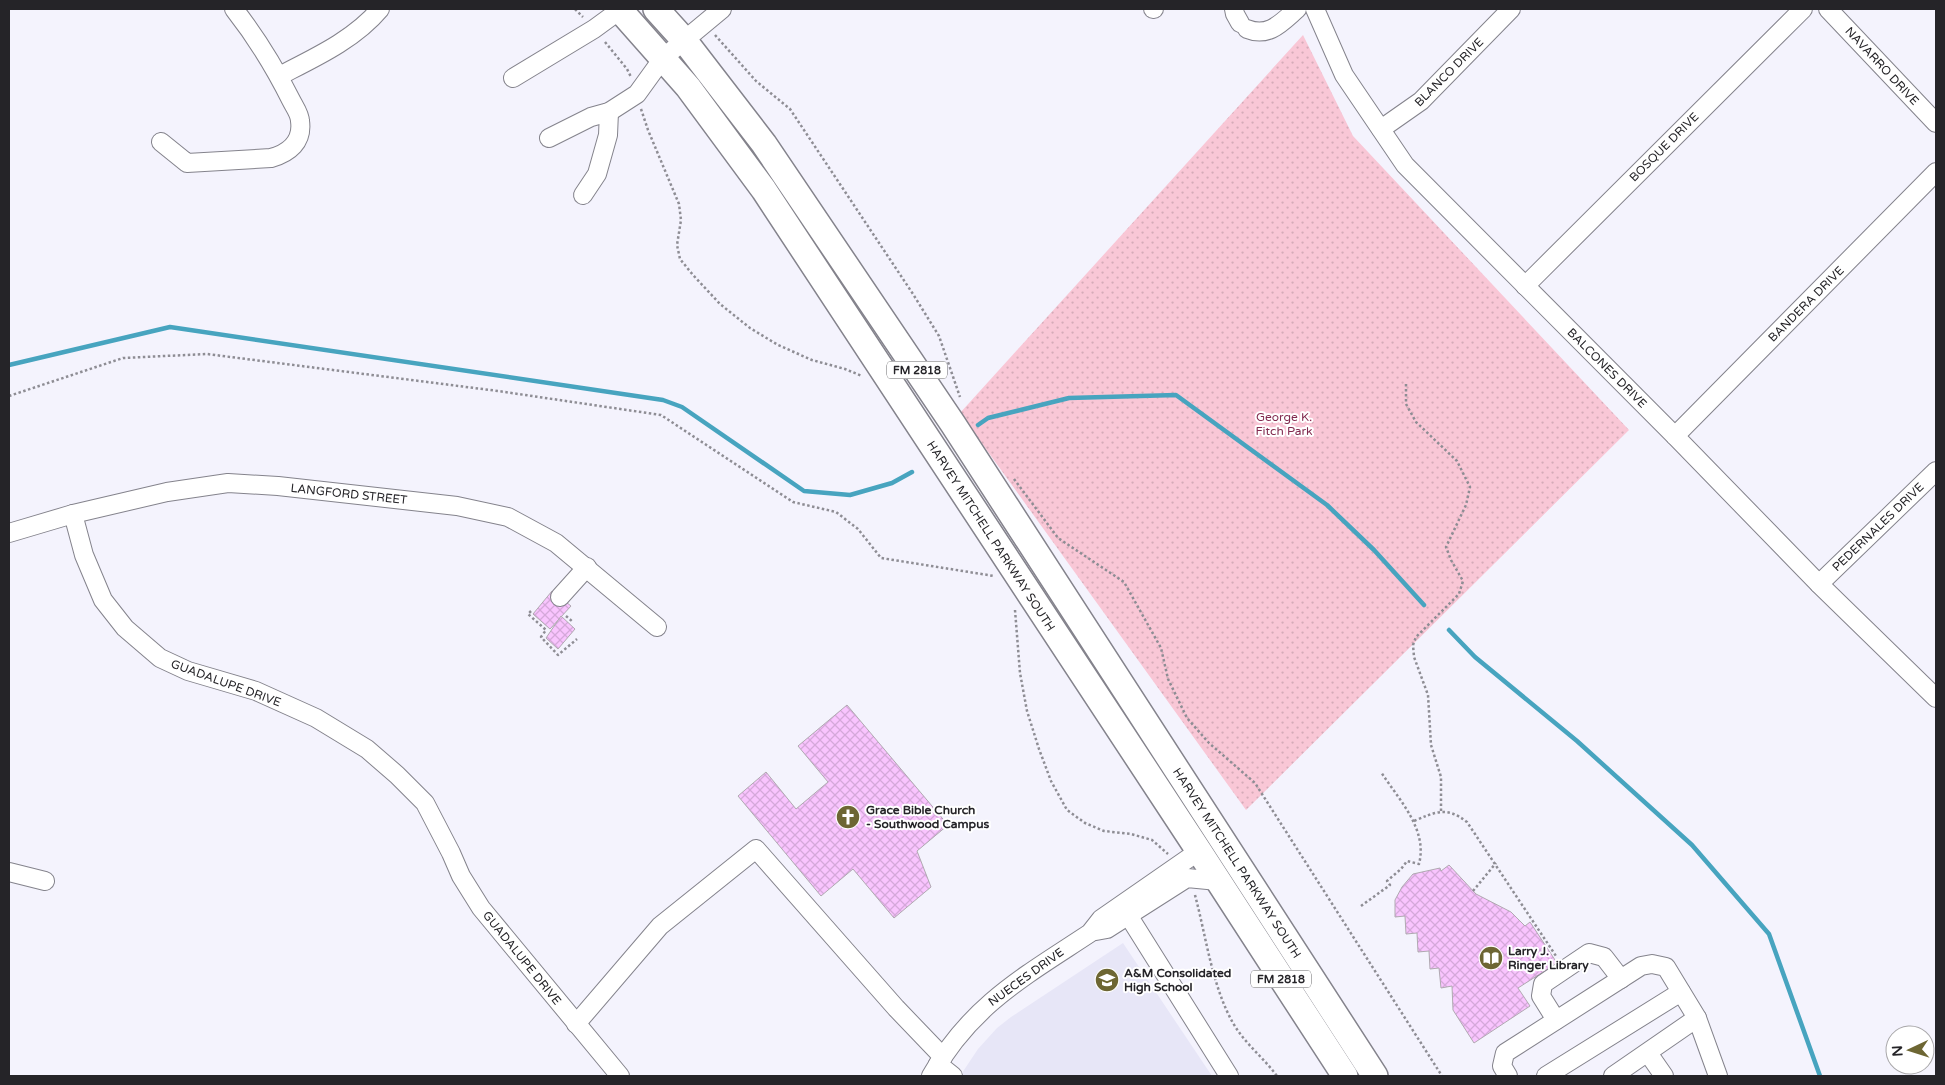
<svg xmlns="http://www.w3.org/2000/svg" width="1945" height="1085" font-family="'Varela Round',sans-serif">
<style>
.built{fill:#e7e6f7}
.park{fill:url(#park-dots)}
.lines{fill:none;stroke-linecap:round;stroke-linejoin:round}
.stream{stroke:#47a4bf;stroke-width:4.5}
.building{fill:url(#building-cross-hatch);stroke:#b0a9b1}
.minor-casing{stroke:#84838c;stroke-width:20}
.highway-casing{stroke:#84838c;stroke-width:28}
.path{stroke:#8e8d94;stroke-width:2.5;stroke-dasharray:2.5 2.5;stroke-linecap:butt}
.minor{stroke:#fff;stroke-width:18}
.highway{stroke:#fff;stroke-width:25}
.labels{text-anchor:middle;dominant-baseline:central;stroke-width:4;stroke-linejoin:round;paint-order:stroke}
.shield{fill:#fff;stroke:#666668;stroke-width:1}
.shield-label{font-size:11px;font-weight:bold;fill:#252428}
.street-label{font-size:12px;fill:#252428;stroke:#fff}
.park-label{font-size:12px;fill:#81294e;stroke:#fff}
.poi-label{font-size:12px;font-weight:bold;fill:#252428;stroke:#fff;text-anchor:start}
</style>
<defs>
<pattern id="park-dots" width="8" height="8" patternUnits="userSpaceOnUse" patternTransform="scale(1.25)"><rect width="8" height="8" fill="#f9c7d6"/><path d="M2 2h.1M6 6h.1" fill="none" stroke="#d5abb8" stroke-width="1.8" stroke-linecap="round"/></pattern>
<pattern id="building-cross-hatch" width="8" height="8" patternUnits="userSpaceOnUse" patternTransform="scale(1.25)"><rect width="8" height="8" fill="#f9c4fe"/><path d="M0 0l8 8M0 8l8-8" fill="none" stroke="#d5a8da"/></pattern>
</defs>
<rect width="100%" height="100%" fill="#f4f3fd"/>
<polygon class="built" points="1123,943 1212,1076 960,1076 978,1049 997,1028 1011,1017"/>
<polygon class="park" points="1303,35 1353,136 1629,430 1246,810 960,413"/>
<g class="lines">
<g class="stream">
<polyline points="9,365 170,327 663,400 682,407 804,491 850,495 892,483 912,472"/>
<polyline points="978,425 988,418 1069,398 1176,395 1327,505 1374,550 1424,605"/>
<polyline points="1449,630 1475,657 1577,741 1692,845 1769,934 1820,1076"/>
</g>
</g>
<g class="building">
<polygon points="552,591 571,606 550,629 533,614"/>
<polygon points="561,616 575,629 558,649 546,638"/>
<polygon points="847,705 948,825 917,851 931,887 894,918 853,869 821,896 738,796 766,772 796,809 828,782 798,746"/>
<polygon points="1449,865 1476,894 1511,912 1525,926 1530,922 1557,963 1518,988 1530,1006 1474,1043 1453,1010 1452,986 1441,988 1439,968 1430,969 1429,951 1418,952 1417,933 1406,934 1405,916 1395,917 1395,900 1402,887 1413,874 1440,868 1441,871"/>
</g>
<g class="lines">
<g class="minor-casing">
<g id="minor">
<polyline points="1153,9 1154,9"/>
<polyline points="1234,9 1235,14 1240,23"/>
<polyline points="1315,9 1344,75 1405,165 1675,436 1819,584 1936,698"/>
<polyline points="1828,9 1936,123"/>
<path d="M 1247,29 C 1269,38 1282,22 1297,9"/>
<path d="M 279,76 C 314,58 354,40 380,9"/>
<polyline points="513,78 594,29 620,10"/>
<polyline points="1381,129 1421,101 1511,9"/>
<polyline points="549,138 591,117 609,112 637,94 663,58 722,9"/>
<path d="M 161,142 L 187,163 L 271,158 C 289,153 303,142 300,121 C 300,114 294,106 291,100 C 275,68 256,37 234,9"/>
<polyline points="583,195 597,174 608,135 609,112"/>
<polyline points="1525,286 1803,9"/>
<polyline points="1675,436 1936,172"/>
<polyline points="73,514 84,555 103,600 125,628 160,658 188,671 256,691 316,718 367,749 397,775 425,803 451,853 461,876 481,908 620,1076"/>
<polyline points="9,533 73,514 167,492 228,483 278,486 457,506 508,517 556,543 657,627"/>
<polyline points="1819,584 1936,471"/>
<polyline points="560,597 587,567"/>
<polyline points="9,872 45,881"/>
<polyline points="1128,915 1229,1076"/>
<polyline points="1096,931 1107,929 1187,878 1218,881"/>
<polyline points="1556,1020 1541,996 1543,984 1589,953 1604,957 1621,979"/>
<polyline points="576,1024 660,926 756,849 896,1008 943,1057"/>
<polyline points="1648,1053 1664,1076"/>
<polyline points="938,1064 953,1076"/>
<path d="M 931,1076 C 971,1005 1025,976 1090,933 L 1101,919 L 1199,851"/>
<polyline points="1508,1076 1502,1066 1505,1053 1641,966 1652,964 1666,967 1697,1018"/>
<polyline points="1546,1076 1681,992"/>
<polyline points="1613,1076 1697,1018 1718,1076"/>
</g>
</g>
<g class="highway-casing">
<g id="highway">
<polyline points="619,9 688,87 764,190 1199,851 1345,1076"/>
<polyline points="656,9 684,40 764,144 953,424 1375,1076"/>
</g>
</g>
<g class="path">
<polyline points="575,9 583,17"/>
<polyline points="715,35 756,81 790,109 913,294 939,336 960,397"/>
<polyline points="605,42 627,69 631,77"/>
<polyline points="641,109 648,130 679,204 681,220 677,245 680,259 693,275 720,304 750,328 778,345 812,360 845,369 862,376"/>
<polyline points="1406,384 1406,404 1416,422 1457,461 1470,487 1466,505 1446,547 1451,560 1463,581 1459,594 1416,637 1413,645 1414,657 1428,695 1431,745 1441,777 1441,811"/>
<polyline points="9,396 123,358 207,354 498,391 661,415 793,502 836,512 858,529 881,558 994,576"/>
<polyline points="1014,479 1058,538 1124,582 1161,648 1168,679 1187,718 1209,743 1255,783 1442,1076"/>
<polyline points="1015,610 1020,673 1027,711 1039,749 1051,781 1067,810 1085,823 1104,831 1131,834 1152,840 1168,854"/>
<polyline points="531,611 528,614 546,630 541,637 558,655 577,639"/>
<polyline points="566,616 573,622"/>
<path d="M 1414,821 C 1435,812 1447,806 1467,822 L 1556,956"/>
<polyline points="1473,891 1496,863"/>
<path d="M 1195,895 C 1206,936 1212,986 1233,1023 C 1245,1044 1264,1058 1277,1076"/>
<path d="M 1361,906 L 1390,885 L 1387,881 L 1401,869 L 1407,861 L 1419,864 C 1428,829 1399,800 1381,772"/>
</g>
<use href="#minor" class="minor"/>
<use href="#highway" class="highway"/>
</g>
<defs>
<g id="church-disc" transform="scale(1.25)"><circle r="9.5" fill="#6d6633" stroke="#fff"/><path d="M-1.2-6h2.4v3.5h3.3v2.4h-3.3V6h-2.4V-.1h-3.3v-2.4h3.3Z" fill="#fff"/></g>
<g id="library-disc" transform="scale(1.25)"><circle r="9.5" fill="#6d6633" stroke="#fff"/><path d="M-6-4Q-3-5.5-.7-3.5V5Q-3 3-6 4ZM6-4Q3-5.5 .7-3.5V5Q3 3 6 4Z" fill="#fff"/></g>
<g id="school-disc" transform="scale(1.25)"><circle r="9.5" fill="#6d6633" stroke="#fff"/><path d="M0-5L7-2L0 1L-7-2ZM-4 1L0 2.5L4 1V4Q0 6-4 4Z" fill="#fff"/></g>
</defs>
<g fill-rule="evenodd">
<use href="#church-disc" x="848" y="817"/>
<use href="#library-disc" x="1491" y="958"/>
<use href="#school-disc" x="1107" y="980"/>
</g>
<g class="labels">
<g class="shield">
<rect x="887" y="361.5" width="60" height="17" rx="4"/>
<rect x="1251" y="970.5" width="60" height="17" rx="4"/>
</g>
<g class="shield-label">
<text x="917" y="370">FM 2818</text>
<text x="1281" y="979">FM 2818</text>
</g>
<g class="street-label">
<text transform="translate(1882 66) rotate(47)">NAVARRO DRIVE</text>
<text transform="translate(1449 72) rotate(-45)">BLANCO DRIVE</text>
<text transform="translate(1664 147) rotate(-45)">BOSQUE DRIVE</text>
<text transform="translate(1806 304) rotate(-45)">BANDERA DRIVE</text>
<text transform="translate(1607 368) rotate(45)">BALCONES DRIVE</text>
<text transform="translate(349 494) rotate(6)">LANGFORD STREET</text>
<text transform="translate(1878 527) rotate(-44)">PEDERNALES DRIVE</text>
<text transform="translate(991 536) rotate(57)">HARVEY MITCHELL PARKWAY SOUTH</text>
<text transform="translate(226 683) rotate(20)">GUADALUPE DRIVE</text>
<text transform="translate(1237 863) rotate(57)">HARVEY MITCHELL PARKWAY SOUTH</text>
<text transform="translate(522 958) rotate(51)">GUADALUPE DRIVE</text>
<text transform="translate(1026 977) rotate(-36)">NUECES DRIVE</text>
</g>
<g class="park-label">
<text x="1284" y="417">George K.<tspan x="1284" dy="14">Fitch Park</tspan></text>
</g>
<g class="poi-label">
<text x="866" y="810">Grace Bible Church<tspan x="866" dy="14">- Southwood Campus</tspan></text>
<text x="1508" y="951">Larry J.<tspan x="1508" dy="14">Ringer Library</tspan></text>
<text x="1124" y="973">A&amp;M Consolidated<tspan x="1124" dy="14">High School</tspan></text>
</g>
</g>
<rect width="1945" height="1085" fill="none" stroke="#252428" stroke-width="20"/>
<g transform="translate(1910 1050) rotate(266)"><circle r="24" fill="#ffffff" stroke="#a8a7a9"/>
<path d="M0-4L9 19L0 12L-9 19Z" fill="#6d6633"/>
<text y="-8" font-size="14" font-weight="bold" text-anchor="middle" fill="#252428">N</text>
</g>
</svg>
